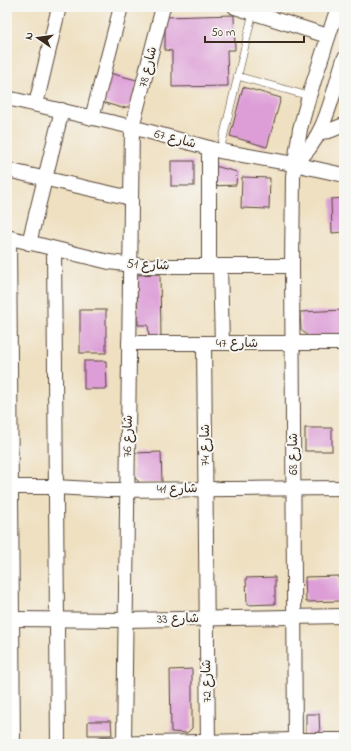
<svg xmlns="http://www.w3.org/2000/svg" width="351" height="751" font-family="'Indie Flower','Playpen Sans Arabic',sans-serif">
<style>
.building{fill:#dd9ed7}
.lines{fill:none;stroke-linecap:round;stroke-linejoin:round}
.service-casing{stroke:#564536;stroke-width:8}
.minor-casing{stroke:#564536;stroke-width:16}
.service{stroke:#fff;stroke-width:7}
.minor{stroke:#fff;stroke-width:14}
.labels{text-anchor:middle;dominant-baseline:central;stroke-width:4;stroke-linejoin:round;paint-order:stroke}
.street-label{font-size:13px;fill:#3b2a1e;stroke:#f6f6f2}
</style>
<rect width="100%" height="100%" fill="#f6f6f2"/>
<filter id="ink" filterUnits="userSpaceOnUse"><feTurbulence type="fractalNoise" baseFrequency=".025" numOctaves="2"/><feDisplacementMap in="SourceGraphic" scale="8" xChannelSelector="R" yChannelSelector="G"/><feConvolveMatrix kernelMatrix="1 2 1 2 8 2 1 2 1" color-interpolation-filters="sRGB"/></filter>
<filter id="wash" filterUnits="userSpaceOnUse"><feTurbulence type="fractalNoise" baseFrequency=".012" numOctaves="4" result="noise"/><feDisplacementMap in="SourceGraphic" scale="16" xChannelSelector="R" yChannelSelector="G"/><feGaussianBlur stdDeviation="0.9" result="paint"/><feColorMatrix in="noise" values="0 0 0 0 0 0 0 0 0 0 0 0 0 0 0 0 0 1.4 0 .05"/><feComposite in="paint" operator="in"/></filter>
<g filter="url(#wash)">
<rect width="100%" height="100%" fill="#efe0c1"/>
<g id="blocks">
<g class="building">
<polygon points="234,15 235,50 227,50 228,86 172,87 172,51 165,50 165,17"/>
<polygon points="105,72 137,80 131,106 122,108 98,101"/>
<polygon points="243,87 281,98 267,147 230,136"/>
<rect x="171" y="161" width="23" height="25"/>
<polygon points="211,165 237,172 236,185 211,186"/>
<polygon points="242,177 270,178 269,209 241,208"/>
<polygon points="344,198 344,232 332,233 331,199"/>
<polygon points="160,274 161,337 149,338 148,325 138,325 137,275"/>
<rect x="80" y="310" width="26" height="43"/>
<polygon points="344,310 344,337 310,338 301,330 300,312"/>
<polygon points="84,361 106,361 107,389 84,389"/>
<rect x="305" y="428" width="27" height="23"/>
<polygon points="161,452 162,483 140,483 134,477 133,453"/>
<polygon points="339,576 340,601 306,602 305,577"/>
<polygon points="275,577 275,604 247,605 246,578"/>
<polygon points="192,669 192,728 187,733 171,732 170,670"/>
<polygon points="306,714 319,714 320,735 306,736"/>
<polygon points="88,721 111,721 112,735 88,735"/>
</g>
</g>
</g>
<g filter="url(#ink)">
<use href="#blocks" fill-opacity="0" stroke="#564536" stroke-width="1"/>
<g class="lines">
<g class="service-casing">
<g id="service">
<polyline points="237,76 309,96"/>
<polyline points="220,151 253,12"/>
</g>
</g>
<g class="minor-casing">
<g id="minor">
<polyline points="235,7 328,36"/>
<polyline points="7,98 132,127 220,151 294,164 344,175"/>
<polyline points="36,104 59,7"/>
<polyline points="92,118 121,7"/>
<polyline points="320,132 329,131 344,125"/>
<polyline points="209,148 209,266"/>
<path d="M 294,164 C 325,140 332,95 344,59"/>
<polyline points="7,170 131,198"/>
<polyline points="7,237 109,262 142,266 292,266"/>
<polyline points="9,238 13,744"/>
<polyline points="29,243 62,110"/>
<polyline points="54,249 58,744"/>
<polyline points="220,266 222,343"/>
<polyline points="129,343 344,343"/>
<polyline points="204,343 208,744"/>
<polyline points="11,487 55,487 109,490 344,488"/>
<polyline points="12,619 126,620 344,616"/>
<polyline points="102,744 295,740 344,740"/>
<polyline points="124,744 132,127 163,7"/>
<polyline points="295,744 292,266 293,176 300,129 309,96 338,7"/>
</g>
</g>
<use href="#service" class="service"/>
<use href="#minor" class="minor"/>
</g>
</g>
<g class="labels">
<g class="street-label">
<text transform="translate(148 67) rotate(-76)">شارع 78</text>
<text transform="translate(175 139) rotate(15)">شارع 67</text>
<text transform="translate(148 265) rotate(3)">شارع 51</text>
<text x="237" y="343">شارع 47</text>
<text transform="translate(128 436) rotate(-89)">شارع 76</text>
<text transform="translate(205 445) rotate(-90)">شارع 74</text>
<text transform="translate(293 454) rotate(-90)">شارع 68</text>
<text transform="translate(177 489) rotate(-1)">شارع 41</text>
<text transform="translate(178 619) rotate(-1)">شارع 33</text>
<text transform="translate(207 681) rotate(-91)">شارع 72</text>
</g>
</g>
<rect width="351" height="751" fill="none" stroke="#f6f6f2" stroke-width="24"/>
<g transform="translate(38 38) rotate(283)" stroke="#f6f6f2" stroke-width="3" paint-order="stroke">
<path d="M0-3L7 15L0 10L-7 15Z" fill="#3b2a1e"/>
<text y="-6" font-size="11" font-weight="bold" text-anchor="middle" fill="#3b2a1e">N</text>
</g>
<path d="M205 36v6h99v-6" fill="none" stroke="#3b2a1e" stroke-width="2"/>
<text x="211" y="36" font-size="12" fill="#3b2a1e" stroke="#f6f6f2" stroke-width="3" paint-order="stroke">50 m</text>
</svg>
